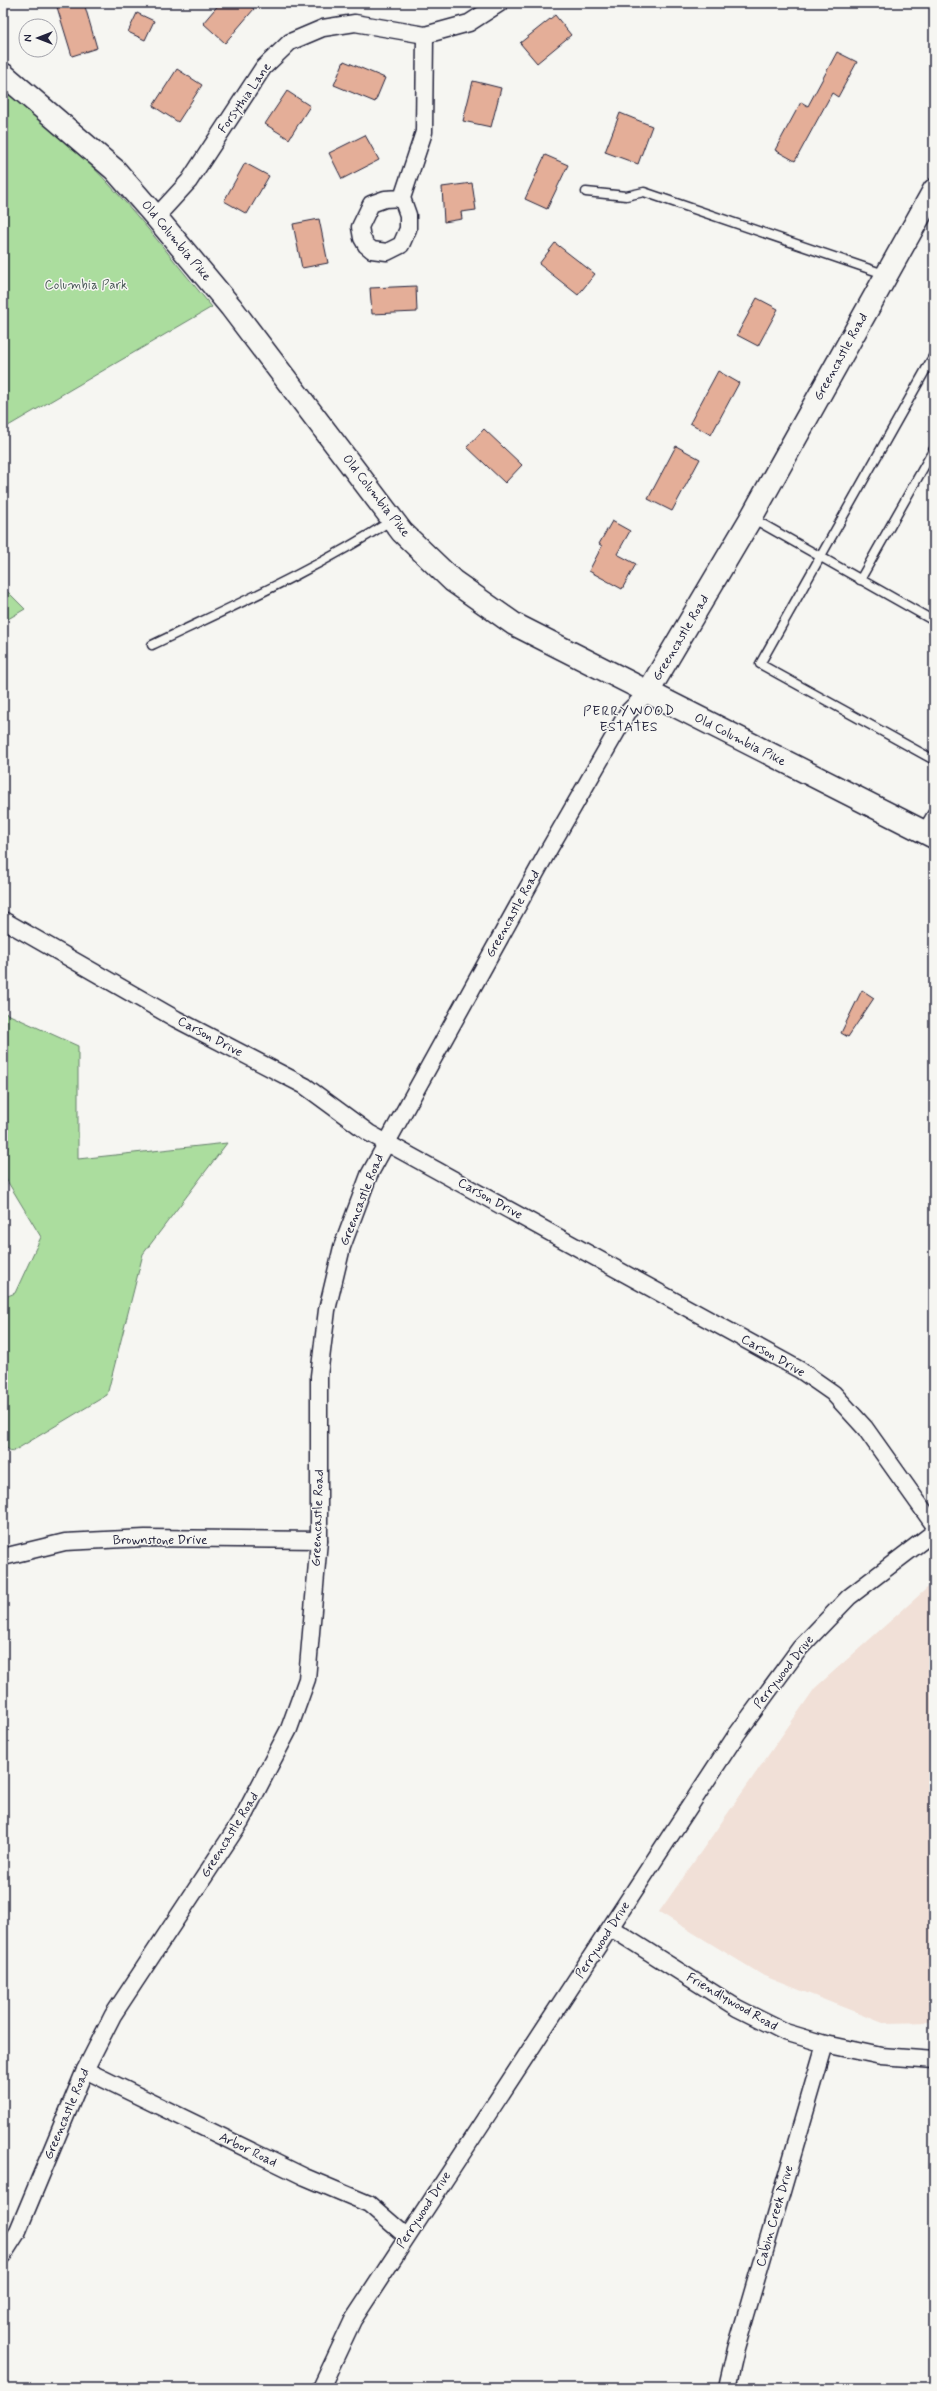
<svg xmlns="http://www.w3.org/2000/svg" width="937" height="2391" font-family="Mynerve,sans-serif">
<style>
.built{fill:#f1e0d7}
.green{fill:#abdd9e;stroke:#66806c}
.building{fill:#e4ae98;stroke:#22223b}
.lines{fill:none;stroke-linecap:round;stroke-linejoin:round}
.lane-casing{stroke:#22223b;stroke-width:11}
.street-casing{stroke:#22223b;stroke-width:19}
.secondary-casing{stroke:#22223b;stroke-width:25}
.lane{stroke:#f6f6f2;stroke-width:8}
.street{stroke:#f6f6f2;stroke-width:16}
.secondary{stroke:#f6f6f2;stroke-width:22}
.labels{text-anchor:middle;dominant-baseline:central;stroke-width:3;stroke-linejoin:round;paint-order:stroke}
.street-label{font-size:13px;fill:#22223b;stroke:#f6f6f2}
.park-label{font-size:13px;fill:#4b5a59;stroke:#f6f6f2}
.neighbourhood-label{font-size:14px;letter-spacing:1px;fill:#22223b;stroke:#f6f6f2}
</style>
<rect width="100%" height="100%" fill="#f6f6f2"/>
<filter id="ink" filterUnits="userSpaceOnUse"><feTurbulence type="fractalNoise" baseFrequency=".025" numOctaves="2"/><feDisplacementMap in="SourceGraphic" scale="8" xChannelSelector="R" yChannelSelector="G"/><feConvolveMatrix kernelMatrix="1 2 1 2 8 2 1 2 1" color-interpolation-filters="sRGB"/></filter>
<g filter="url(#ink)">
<polygon class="built" points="934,1582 934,2022 883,2023 764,1976 659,1912 815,1688"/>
<g class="green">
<path d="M 3,91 C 87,146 149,231 212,307 L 3,429 Z"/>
<polygon points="3,587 25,609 3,622"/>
<polygon points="3,1012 78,1046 78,1159 227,1143 143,1254 107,1395 12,1452 3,1445 3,1298 15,1293 41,1237 3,1174"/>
</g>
<g class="building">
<polygon points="70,3 84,3 97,48 72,56 57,7"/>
<polygon points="220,3 247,3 254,9 225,43 203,23"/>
<polygon points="137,13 154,21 145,40 128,32"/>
<polygon points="555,15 571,35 537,63 520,43"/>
<polygon points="837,52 857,62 838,97 832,93 795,161 775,150 801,102 808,106"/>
<polygon points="344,61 385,78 375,102 334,85"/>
<polygon points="177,69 202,85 178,122 153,106"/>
<polygon points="473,81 501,88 491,127 463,121"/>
<polygon points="287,91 310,106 289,139 265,124"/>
<polygon points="620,113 652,126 638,164 605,152"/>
<polygon points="365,135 379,160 342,179 329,153"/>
<polygon points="545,155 568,165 547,209 525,199"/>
<polygon points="245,163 269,176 247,214 224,201"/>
<polygon points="472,183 476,210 461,212 462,219 444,222 442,187"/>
<polygon points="319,219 328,263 302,268 293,224"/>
<polygon points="555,243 595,274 578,295 539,264"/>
<polygon points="416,286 417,312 372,314 370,288"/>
<polygon points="757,298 778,309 758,346 737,335"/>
<polygon points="718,371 739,383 711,435 690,423"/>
<polygon points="484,429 522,465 505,483 467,447"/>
<polygon points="676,446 700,459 672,511 648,499"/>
<polygon points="612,521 630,531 617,554 636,564 622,589 589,571 602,546 599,544"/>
<polygon points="862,990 874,998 848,1037 841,1033"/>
</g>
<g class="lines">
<g class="lane-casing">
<g id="lane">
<polyline points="586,192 626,196 644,192 887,275"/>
<polyline points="934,355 760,664 934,760"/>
<polyline points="752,518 934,621"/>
<polyline points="860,580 934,449"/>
<path d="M 152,645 C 233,606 317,569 392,520"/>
<polyline points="922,830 934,810"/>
</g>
</g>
<g class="street-casing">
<g id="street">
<polyline points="402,198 385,199 371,204 360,227 362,238 366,245 372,250 387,252 401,245 408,229 408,215 402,198 424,132 425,35"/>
<polyline points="156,217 189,181 263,68 290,42 323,28 355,23 425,35 469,23 500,3"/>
<polyline points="3,920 176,1019 305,1086 369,1133 800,1370 833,1393 865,1428 934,1525"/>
<polyline points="3,1557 65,1542 145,1538 319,1540"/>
<polyline points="611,1928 737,2008 785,2032 825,2044 881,2056 934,2060"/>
<polyline points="85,2070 305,2177 369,2204 406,2236"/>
<polyline points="3,2255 17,2233 85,2070 113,2015 241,1821 289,1729 307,1679 319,1540 319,1376 327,1310 342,1247 369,1175 548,851 628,712 648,692"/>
<polyline points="321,2388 353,2320 737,1734 800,1648 849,1597 934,1532"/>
<polyline points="727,2388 736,2349 825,2044"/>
</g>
</g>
<g class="secondary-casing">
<g id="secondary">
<polyline points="3,74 115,170 156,217 231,307 402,532 453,581 514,624 934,837"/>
<polyline points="648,692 751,518 934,190"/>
</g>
</g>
<use href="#lane" class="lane"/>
<use href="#street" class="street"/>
<use href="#secondary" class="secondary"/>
</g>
</g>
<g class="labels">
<g class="street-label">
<text transform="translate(245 98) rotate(-55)">Forsythia Lane</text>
<text transform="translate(176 241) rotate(50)">Old Columbia Pike</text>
<text transform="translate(841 357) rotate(-61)">Greencastle Road</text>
<text transform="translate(376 496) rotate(52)">Old Columbia Pike</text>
<text transform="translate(681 638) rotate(-59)">Greencastle Road</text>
<text transform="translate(740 740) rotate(27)">Old Columbia Pike</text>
<text transform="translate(513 914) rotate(-61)">Greencastle Road</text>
<text transform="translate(210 1037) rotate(28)">Carson Drive</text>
<text transform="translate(490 1199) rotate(29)">Carson Drive</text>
<text transform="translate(362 1200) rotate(-68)">Greencastle Road</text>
<text transform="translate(773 1356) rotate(30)">Carson Drive</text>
<text transform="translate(318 1518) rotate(-88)">Greencastle Road</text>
<text x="160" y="1540">Brownstone Drive</text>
<text transform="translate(784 1672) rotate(-52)">Perrywood Drive</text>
<text transform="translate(230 1835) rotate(-58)">Greencastle Road</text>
<text transform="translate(603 1940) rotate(-57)">Perrywood Drive</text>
<text transform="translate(732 2002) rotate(30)">Friendlywood Road</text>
<text transform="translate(67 2114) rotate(-67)">Greencastle Road</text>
<text transform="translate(248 2150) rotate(26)">Arbor Road</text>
<text transform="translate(424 2210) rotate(-57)">Perrywood Drive</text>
<text transform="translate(775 2216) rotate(-74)">Cabin Creek Drive</text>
</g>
<g class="park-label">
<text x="86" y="285">Columbia Park</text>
</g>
<g class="neighbourhood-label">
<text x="629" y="711">PERRYWOOD<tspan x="629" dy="16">ESTATES</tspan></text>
</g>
</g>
<rect width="937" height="2391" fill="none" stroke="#f6f6f2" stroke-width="16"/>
<rect x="8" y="8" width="921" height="2375" fill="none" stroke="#22223b" stroke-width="1.5" filter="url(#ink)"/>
<g transform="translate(38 38) rotate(270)"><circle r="19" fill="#f6f6f2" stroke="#a1a1a9"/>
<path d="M0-3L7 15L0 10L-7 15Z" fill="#22223b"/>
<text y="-6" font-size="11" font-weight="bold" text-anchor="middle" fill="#22223b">N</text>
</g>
</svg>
